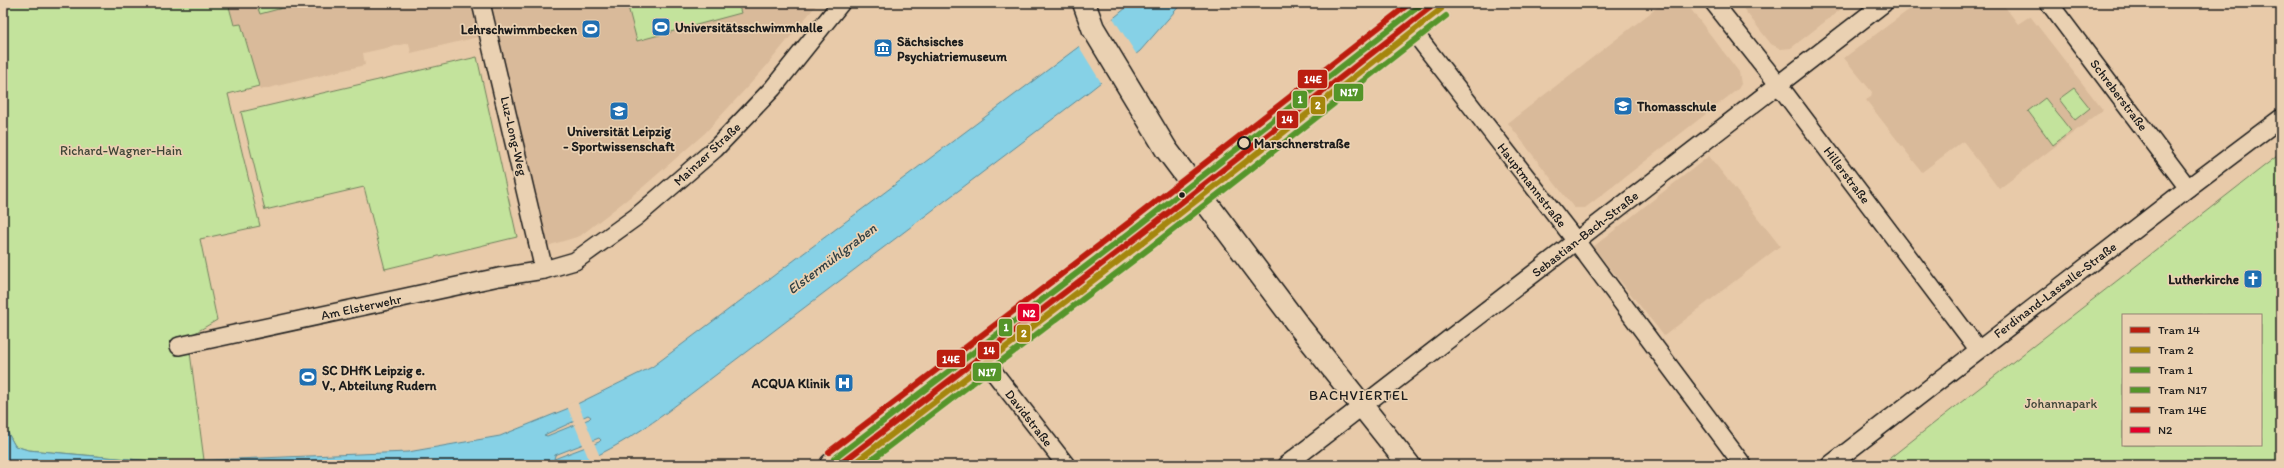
<svg xmlns="http://www.w3.org/2000/svg" width="2284" height="468" font-family="Itim,sans-serif">
<style>
.built{fill:#d9ba9a}
.green{fill:#c3e39c;stroke:#70805c;fill-rule:evenodd}
.water{fill:#86d1e6;stroke:#5c8995;fill-rule:evenodd}
.pier{fill:#e8caa9}
.lines{fill:none;stroke-linecap:round;stroke-linejoin:round}
.street-casing{stroke:#1c1c1c;stroke-width:20}
.secondary-casing{stroke:#1c1c1c;stroke-width:25}
.street{stroke:#ead1b2;stroke-width:17}
.secondary{stroke:#ead1b2;stroke-width:22}
.bus-1-casing{stroke:#ead1b2;stroke-width:9}
.bus-1{stroke:#e4002b;stroke-width:6}
.tram-1-casing{stroke:#ead1b2;stroke-width:9}
.tram-2-casing{stroke:#ead1b2;stroke-width:9}
.tram-3-casing{stroke:#ead1b2;stroke-width:9}
.tram-4-casing{stroke:#ead1b2;stroke-width:9}
.tram-5-casing{stroke:#ead1b2;stroke-width:9}
.tram-1{stroke:#bb1e10;stroke-width:6}
.tram-2{stroke:#a4860b;stroke-width:6}
.tram-3{stroke:#549529;stroke-width:6}
.tram-4{stroke:#549529;stroke-width:6}
.tram-5{stroke:#bb1e10;stroke-width:6}
.stop-dot{fill:#ead1b2;stroke:#1c1c1c;stroke-width:2}
.bus-dot{fill:#1c1c1c;stroke:#ead1b2;stroke-width:1.5}
.labels{text-anchor:middle;dominant-baseline:central;stroke-width:3.5;stroke-linejoin:round;paint-order:stroke}
.poi-label{font-size:13px;font-weight:bold;fill:#1c1c1c;stroke:#ead1b2;text-anchor:start}
.street-label{font-size:13px;fill:#1c1c1c;stroke:#ead1b2}
.stop-label{font-size:13px;font-weight:bold;fill:#1c1c1c;stroke:#ead1b2;text-anchor:start}
.park-label{font-size:13px;fill:#3d4436;stroke:#ead1b2}
.water-label{font-size:14px;font-style:italic;fill:#314044;stroke:#ead1b2}
.neighbourhood-label{font-size:14px;letter-spacing:1px;fill:#1c1c1c;stroke:#ead1b2}
.line-badge{stroke:#ead1b2;stroke-width:1.5}
.badge-label{font-size:11px;text-anchor:middle;font-weight:bold;fill:#fff}
</style>
<rect width="100%" height="100%" fill="#e8caa9"/>
<filter id="ink" filterUnits="userSpaceOnUse"><feTurbulence type="fractalNoise" baseFrequency=".025" numOctaves="2"/><feDisplacementMap in="SourceGraphic" scale="8" xChannelSelector="R" yChannelSelector="G"/><feConvolveMatrix kernelMatrix="1 2 1 2 8 2 1 2 1" color-interpolation-filters="sRGB"/></filter>
<g filter="url(#ink)">
<g class="built">
<polygon points="228,3 818,3 763,70 705,133 643,187 580,236 547,246 495,33 411,53 409,43 363,53 365,65 260,90 241,24 234,25"/>
<polygon points="1663,3 1686,3 1739,72 1741,84 1738,89 1585,208 1574,208 1508,123"/>
<polygon points="1739,3 1849,3 1791,48 1781,49 1771,44"/>
<polygon points="1918,3 2002,3 2018,24 2030,16 2103,110 1999,189 1963,141 1922,172 1866,100 1871,97 1872,92 1844,58"/>
<polygon points="1709,156 1780,246 1664,336 1593,247"/>
</g>
<g class="green">
<polygon points="3,3 228,3 234,25 241,24 259,86 228,94 260,226 200,239 217,320 188,337 204,460 162,462 28,450 15,446 3,424"/>
<polygon points="256,3 301,3 260,14"/>
<polygon points="627,3 738,3 741,13 637,41"/>
<polygon points="477,57 517,237 385,269 364,187 265,210 241,112"/>
<polygon points="2074,88 2090,108 2075,120 2059,99"/>
<polygon points="2045,98 2071,131 2053,145 2028,111"/>
<path d="M 2281,153 L 2281,465 L 1881,465 L 1937,421 ZM 2123,315 L 2261,315 L 2261,445 L 2123,445 Z"/>
</g>
<path class="water" d="M 1132,3 L 1182,3 L 1140,51 L 1091,90 L 663,415 C 635,435 608,452 576,465 L 3,465 L 3,424 L 15,446 L 28,450 L 162,462 L 408,452 L 500,436 L 569,408 L 652,367 L 1077,48 ZM 588,415 L 591,417 L 589,419 L 547,436 L 544,435 ZM 599,438 L 601,440 L 599,442 L 554,459 L 555,455 Z"/>
<g class="pier">
<polygon points="1113,18 1137,55 1102,84 1078,45"/>
<polygon points="577,401 600,457 590,462 567,406"/>
<polygon points="194,459 194,465 170,465 170,460"/>
<polygon points="433,460 434,465 377,465 377,463"/>
</g>
<g class="lines">
<g class="street-casing">
<g id="street">
<polyline points="481,3 544,270"/>
<polyline points="1714,3 1778,84 1978,349"/>
<polyline points="2049,3 2188,188"/>
<polyline points="1406,22 1576,241 1743,465"/>
<polyline points="179,346 499,277 544,270 575,261 636,217 715,149 773,88 841,3"/>
<polyline points="978,352 1066,465"/>
<polyline points="1286,465 1884,3"/>
<polyline points="1830,465 2188,188 2281,118"/>
</g>
</g>
<g class="secondary-casing">
<g id="secondary">
<polyline points="1084,3 1093,28 1166,149 1298,325 1409,465"/>
<polyline points="831,465 1431,3"/>
</g>
</g>
<use href="#street" class="street"/>
<use href="#secondary" class="secondary"/>
<g class="bus-1-casing">
<polyline id="bus-1" points="831,465 1431,3"/>
</g>
<use href="#bus-1" class="bus-1"/>
<g class="tram-1-casing">
<polyline id="tram-1" points="839,465 1141,234 1436,3"/>
</g>
<g class="tram-2-casing">
<polyline id="tram-2" points="852,465 1146,240 1441,9"/>
</g>
<g class="tram-3-casing">
<polyline id="tram-3" points="834,459 1136,228 1423,3"/>
</g>
<g class="tram-4-casing">
<polyline id="tram-4" points="865,465 1151,247 1446,16"/>
</g>
<g class="tram-5-casing">
<polyline id="tram-5" points="829,452 1131,221 1410,3"/>
</g>
<use href="#tram-1" class="tram-1"/>
<use href="#tram-2" class="tram-2"/>
<use href="#tram-3" class="tram-3"/>
<use href="#tram-4" class="tram-4"/>
<use href="#tram-5" class="tram-5"/>
</g>
</g>
<defs>
<g id="stadium-square" transform="scale(1)"><rect x="-9" y="-9" width="18" height="18" rx="4" fill="#1f6fb2" stroke="#ead1b2"/><path d="M0-5a6.5 5 0 1 0 0 10a6.5 5 0 1 0 0-10ZM-3.5-1.8h7v3.6h-7Z" fill="#fff"/></g>
<g id="museum-square" transform="scale(1)"><rect x="-9" y="-9" width="18" height="18" rx="4" fill="#1f6fb2" stroke="#ead1b2"/><path d="M0-6L6-3V-2H-6V-3ZM-5-1h2V3h-2ZM-1-1h2V3h-2ZM3-1h2V3H3ZM-6 4H6V6H-6Z" fill="#fff"/></g>
<g id="school-square" transform="scale(1)"><rect x="-9" y="-9" width="18" height="18" rx="4" fill="#1f6fb2" stroke="#ead1b2"/><path d="M0-5L7-2L0 1L-7-2ZM-4 1L0 2.5L4 1V4Q0 6-4 4Z" fill="#fff"/></g>
<g id="university-square" transform="scale(1)"><rect x="-9" y="-9" width="18" height="18" rx="4" fill="#1f6fb2" stroke="#ead1b2"/><path d="M0-5L7-2L0 1L-7-2ZM-4 1L0 2.5L4 1V4Q0 6-4 4Z" fill="#fff"/></g>
<g id="church-square" transform="scale(1)"><rect x="-9" y="-9" width="18" height="18" rx="4" fill="#1f6fb2" stroke="#ead1b2"/><path d="M-1.2-6h2.4v3.5h3.3v2.4h-3.3V6h-2.4V-.1h-3.3v-2.4h3.3Z" fill="#fff"/></g>
<g id="hospital-square" transform="scale(1)"><rect x="-9" y="-9" width="18" height="18" rx="4" fill="#1f6fb2" stroke="#ead1b2"/><path d="M-5-5h3v3.5h4V-5h3V5h-3V1.5h-4V5h-3Z" fill="#fff"/></g>
</defs>
<g fill-rule="evenodd">
<use href="#stadium-square" x="661" y="27"/>
<use href="#stadium-square" x="591" y="29"/>
<use href="#museum-square" x="883" y="48"/>
<use href="#school-square" x="1623" y="106"/>
<use href="#university-square" x="619" y="111"/>
<use href="#church-square" x="2253" y="279"/>
<use href="#stadium-square" x="308" y="377"/>
<use href="#hospital-square" x="844" y="383"/>
</g>
<circle class="stop-dot" cx="1244" cy="143" r="6"/>
<circle class="bus-dot" cx="1182" cy="195" r="3.5"/>
<g class="labels">
<g class="poi-label">
<text x="675" y="27">Universitätsschwimmhalle</text>
<text x="577" y="29" text-anchor="end">Lehrschwimmbecken</text>
<text x="897" y="41">Sächsisches<tspan x="897" dy="15">Psychiatriemuseum</tspan></text>
<text x="1637" y="106">Thomasschule</text>
<text x="619" y="131" text-anchor="middle">Universität Leipzig<tspan x="619" dy="15">- Sportwissenschaft</tspan></text>
<text x="2239" y="279" text-anchor="end">Lutherkirche</text>
<text x="322" y="370">SC DHfK Leipzig e.<tspan x="322" dy="15">V., Abteilung Rudern</tspan></text>
<text x="830" y="383" text-anchor="end">ACQUA Klinik</text>
</g>
<g class="street-label">
<text transform="translate(2119 95) rotate(53)">Schreberstraße</text>
<text transform="translate(514 136) rotate(77)">Luz-Long-Weg</text>
<text transform="translate(707 154) rotate(-43)">Mainzer Straße</text>
<text transform="translate(1847 175) rotate(53)">Hillerstraße</text>
<text transform="translate(1532 185) rotate(52)">Hauptmannstraße</text>
<text transform="translate(1585 234) rotate(-38)">Sebastian-Bach-Straße</text>
<text transform="translate(2055 290) rotate(-37)">Ferdinand-Lassalle-Straße</text>
<text transform="translate(361 307) rotate(-12)">Am Elsterwehr</text>
<text transform="translate(1029 418) rotate(52)">Davidstraße</text>
</g>
<g class="stop-label">
<text x="1254" y="143">Marschnerstraße</text>
</g>
<g class="park-label">
<text x="121" y="150">Richard-Wagner-Hain</text>
<text x="2061" y="403">Johannapark</text>
</g>
<g class="water-label">
<text transform="translate(832 259) rotate(-37)">Elstermühlgraben</text>
</g>
<g class="neighbourhood-label">
<text x="1359" y="395">BACHVIERTEL</text>
</g>
</g>
<g class="line-badge">
<rect x="1297" y="69" width="31" height="20" rx="4" fill="#bb1e10"/>
<rect x="1333" y="83" width="31" height="19" rx="4" fill="#549529"/>
<rect x="1292" y="90" width="16" height="19" rx="4" fill="#549529"/>
<rect x="1310" y="96" width="16" height="19" rx="4" fill="#a4860b"/>
<rect x="1276" y="110" width="23" height="19" rx="4" fill="#bb1e10"/>
<rect x="1017" y="303" width="23" height="19" rx="4" fill="#e4002b"/>
<rect x="998" y="318" width="15" height="19" rx="4" fill="#549529"/>
<rect x="1016" y="324" width="15" height="19" rx="4" fill="#a4860b"/>
<rect x="977" y="341" width="23" height="19" rx="4" fill="#bb1e10"/>
<rect x="936" y="349" width="30" height="19" rx="4" fill="#bb1e10"/>
<rect x="972" y="362" width="30" height="20" rx="4" fill="#549529"/>
</g>
<g class="badge-label">
<text x="1313" y="83">14E</text>
<text x="1349" y="96">N17</text>
<text x="1300" y="103">1</text>
<text x="1318" y="109">2</text>
<text x="1287" y="123">14</text>
<text x="1029" y="317">N2</text>
<text x="1006" y="331">1</text>
<text x="1024" y="337">2</text>
<text x="989" y="354">14</text>
<text x="951" y="363">14E</text>
<text x="987" y="376">N17</text>
</g>
<rect width="2284" height="468" fill="none" stroke="#ead1b2" stroke-width="16"/>
<rect x="8" y="8" width="2268" height="452" fill="none" stroke="#1c1c1c" stroke-width="1.5" filter="url(#ink)"/>
<rect x="2122" y="314" width="140" height="132" fill="#ead1b2" stroke="#988976"/>
<rect x="2130" y="327" width="20" height="6" fill="#bb1e10" stroke="#988976"/>
<text x="2158" y="334" font-size="12" fill="#1c1c1c">Tram 14</text>
<rect x="2130" y="347" width="20" height="6" fill="#a4860b" stroke="#988976"/>
<text x="2158" y="354" font-size="12" fill="#1c1c1c">Tram 2</text>
<rect x="2130" y="367" width="20" height="6" fill="#549529" stroke="#988976"/>
<text x="2158" y="374" font-size="12" fill="#1c1c1c">Tram 1</text>
<rect x="2130" y="387" width="20" height="6" fill="#549529" stroke="#988976"/>
<text x="2158" y="394" font-size="12" fill="#1c1c1c">Tram N17</text>
<rect x="2130" y="407" width="20" height="6" fill="#bb1e10" stroke="#988976"/>
<text x="2158" y="414" font-size="12" fill="#1c1c1c">Tram 14E</text>
<rect x="2130" y="427" width="20" height="6" fill="#e4002b" stroke="#988976"/>
<text x="2158" y="434" font-size="12" fill="#1c1c1c">N2</text>
</svg>
